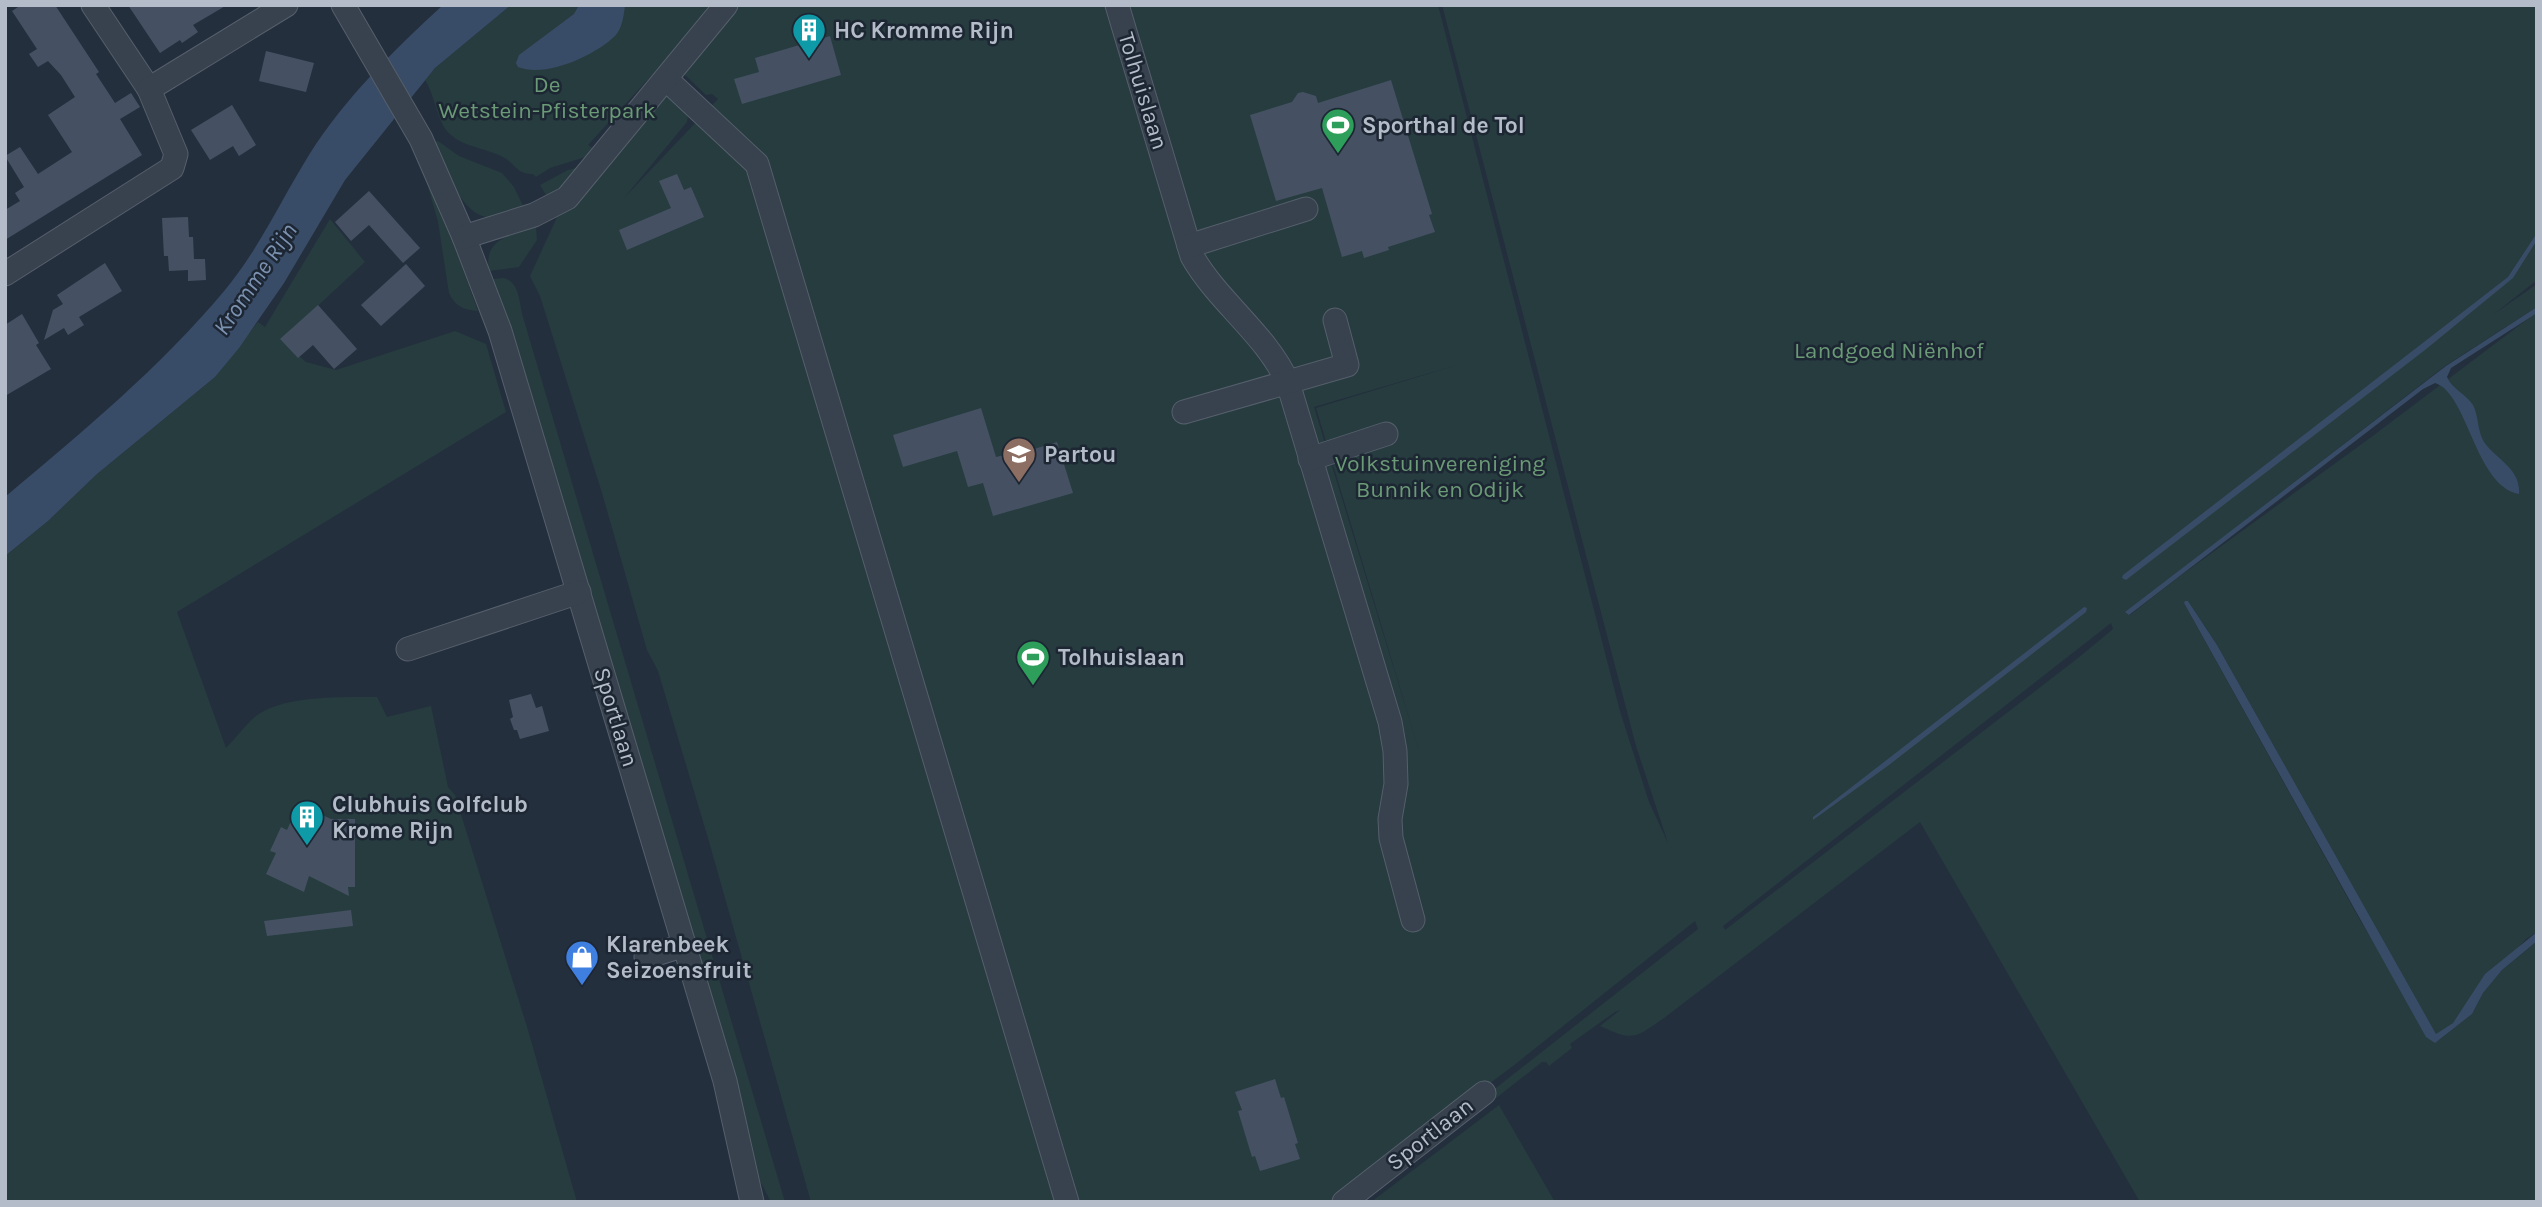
<svg xmlns="http://www.w3.org/2000/svg" width="2542" height="1207" font-family="Karla,sans-serif">
<style>
.green{fill:#263c3f;fill-rule:evenodd}
.water{fill:#394c67}
.building{fill:#455162}
.lines{fill:none;stroke-linecap:round;stroke-linejoin:round}
.minor-casing{stroke:#565f6c;stroke-width:25}
.minor{stroke:#38414e;stroke-width:23}
.labels{text-anchor:middle;dominant-baseline:central;stroke-width:5;stroke-linejoin:round;paint-order:stroke}
.poi-label{font-size:23px;font-weight:bold;fill:#b4bcc9;stroke:#1d2633;text-anchor:start}
.park-label{font-size:23px;fill:#6b9a76;stroke:#1d2633}
.street-label{font-size:23px;fill:#b4bcc9;stroke:#1d2633}
.water-label{font-size:24px;font-style:italic;fill:#7c92b1;stroke:#1d2633}
</style>
<rect width="100%" height="100%" fill="#242f3e"/>
<g class="green">
<path d="M 511,5 L 716,5 L 588,145 L 598,151 L 592,155 L 550,168 L 536,177 L 533,174 C 515,174 516,163 501,156 C 480,146 451,146 441,121 C 435,107 433,93 425,80 L 435,68 Z"/>
<path d="M 734,5 L 1438,5 L 1620,711 L 1649,802 L 1668,843 L 1636,746 L 1442,5 L 2537,5 L 2537,280 L 2494,314 L 2537,284 L 2537,307 L 2445,366 L 2126,612 L 2130,615 L 2176,579 L 2370,438 L 2537,312 L 2537,932 L 2526,939 L 2465,1006 L 2453,1023 L 2436,1035 L 2217,645 L 2188,601 L 2184,603 L 2361,922 L 2435,1043 L 2472,1014 L 2483,993 L 2502,970 L 2537,941 L 2537,1202 L 2140,1202 L 1920,822 L 1664,1018 C 1635,1038 1634,1042 1600,1026 L 1620,1010 L 1615,1012 L 1570,1044 L 1572,1048 L 1549,1066 L 1546,1062 L 1542,1062 L 1364,1202 L 1351,1202 L 1698,929 L 1695,921 L 1513,1066 L 1331,1202 L 811,1202 L 708,838 L 658,671 L 647,650 L 602,493 L 540,296 L 530,276 L 558,215 L 665,90 L 689,108 L 687,122 L 624,198 L 718,99 L 712,94 L 706,95 L 682,72 ZM 1457,365 L 1316,408 L 1420,754 L 1314,407 ZM 2111,623 L 2113,629 L 2078,658 L 1725,930 L 1723,926 Z"/>
<path d="M 438,141 L 459,156 L 502,173 L 514,187 L 524,208 C 515,211 503,218 493,218 C 459,217 447,168 435,142 Z"/>
<path d="M 421,162 L 453,241 L 478,311 C 463,310 455,306 449,293 L 438,222 Z"/>
<polygon points="583,166 549,200 540,185 568,170"/>
<path d="M 330,219 L 365,262 L 281,340 L 306,362 L 336,370 L 455,331 L 486,344 L 506,412 L 177,612 L 226,748 C 236,738 245,725 256,716 C 283,695 344,697 377,697 L 387,717 L 431,706 L 448,787 L 455,795 L 528,1030 L 577,1202 L 5,1202 L 5,556 L 48,521 L 97,474 L 215,377 L 258,322 L 265,327 Z"/>
<path d="M 536,227 L 537,240 L 519,267 L 489,271 C 483,238 511,235 536,227 Z"/>
<path d="M 503,278 C 520,281 519,303 523,317 L 785,1202 L 771,1202 L 760,1181 L 741,1104 L 512,336 L 493,279 Z"/>
<polygon points="1499,1105 1555,1202 1371,1202"/>
</g>
<g class="water">
<path d="M 443,5 L 511,5 L 435,68 L 345,180 L 284,283 L 239,348 L 215,377 L 97,474 L 48,521 L 5,556 L 5,497 C 82,432 160,368 225,290 C 259,249 281,200 309,155 C 344,99 394,50 443,5 Z"/>
<path d="M 579,5 L 625,5 C 624,15 622,29 615,36 C 594,56 546,78 518,67 L 516,63 L 519,55 L 574,14 Z"/>
<polygon points="2537,233 2537,240 2513,278 2425,350 2126,580 2122,578 2123,575 2508,277"/>
<path d="M 2537,307 L 2537,313 L 2451,368 L 2447,377 C 2452,389 2466,394 2473,405 C 2479,417 2477,430 2484,442 C 2497,460 2521,469 2519,494 C 2475,486 2468,393 2435,383 L 2423,389 L 2129,615 L 2125,612 L 2446,366 Z"/>
<polygon points="2185,601 2188,601 2217,645 2436,1034 2453,1023 2485,974 2537,932 2537,941 2502,970 2483,993 2472,1014 2435,1043 2426,1037 2184,603"/>
<polygon points="2084,607 2087,608 2086,612 1889,765 1813,820 1813,817"/>
</g>
<g class="building">
<polygon points="21,5 55,5 99,72 96,74 115,103 131,93 140,107 120,119 142,155 5,240 5,210 20,201 15,193 24,187 5,156 20,147 38,174 72,152 48,115 75,97 61,75 48,61 38,67 29,54 37,49 12,11"/>
<polygon points="128,5 227,5 193,25 198,32 182,43 180,40 160,53"/>
<polygon points="830,36 841,75 742,104 734,79 759,72 755,58"/>
<polygon points="266,51 314,63 306,92 259,81"/>
<polygon points="1391,80 1432,214 1429,215 1435,232 1388,247 1389,250 1364,258 1362,251 1342,257 1322,188 1276,201 1250,115 1292,102 1298,93 1303,92 1316,96 1318,103"/>
<polygon points="232,105 256,145 239,156 233,146 210,160 191,130"/>
<polygon points="677,174 684,190 691,187 704,217 627,250 619,230 671,208 659,181"/>
<polygon points="369,191 420,248 403,263 369,225 351,241 335,222"/>
<polygon points="188,217 189,237 193,237 194,259 205,259 206,280 188,281 188,270 169,271 168,256 164,256 162,218"/>
<polygon points="105,263 122,291 79,317 84,325 68,335 64,328 44,340 53,310 63,304 57,295"/>
<polygon points="406,264 425,286 381,326 361,305"/>
<polygon points="318,305 357,349 334,369 313,345 298,358 280,339"/>
<polygon points="22,314 39,343 36,345 51,369 5,396 5,325"/>
<polygon points="981,408 996,457 1004,455 1004,458 1057,442 1073,493 993,516 983,483 968,487 957,451 903,467 893,435"/>
<polygon points="531,694 536,708 542,706 549,731 520,739 517,730 514,730 510,719 513,717 509,700"/>
<polygon points="299,804 331,819 355,819 355,887 348,887 349,896 309,876 304,892 266,874 276,853 270,851 281,827 287,830"/>
<polygon points="351,910 353,926 267,936 264,921"/>
<polygon points="1275,1079 1281,1098 1284,1097 1298,1143 1295,1144 1300,1159 1260,1171 1255,1156 1252,1157 1238,1111 1242,1110 1235,1092"/>
</g>
<g class="lines">
<g class="minor-casing">
<g id="minor">
<polyline points="93,5 149,89"/>
<polyline points="343,5 421,139 464,237 500,331 725,1081 752,1202"/>
<path d="M 1117,5 L 1192,256 C 1218,302 1267,335 1288,383 L 1390,722 L 1395,751 L 1396,784 L 1390,819 L 1391,838 L 1413,920"/>
<polyline points="666,79 757,164 1067,1202"/>
<polyline points="464,237 534,215 567,198 726,5"/>
<polyline points="1189,246 1306,209"/>
<polyline points="5,274 172,168 176,154 149,89 286,5"/>
<polyline points="1184,412 1347,365 1335,320"/>
<polyline points="1310,459 1386,434"/>
<polyline points="408,649 579,592"/>
<polyline points="646,957 685,945"/>
<polyline points="1344,1202 1484,1093"/>
</g>
</g>
<use href="#minor" class="minor"/>
</g>
<defs>
<g id="building-pin" transform="scale(1.75)"><path d="M0 17L-7.5 6A9.5 9.5 0 1 1 7.5 6Z" fill="#0f9aa8" stroke="#1d2633"/><path d="M-4-6H4V6H1V3H-1V6H-4ZM-2.5-4.3h1.7v1.8h-1.7ZM.8-4.3h1.7v1.8H.8ZM-2.5-1h1.7V.8h-1.7ZM.8-1h1.7V.8H.8Z" fill="#fff"/></g>
<g id="stadium-pin" transform="scale(1.75)"><path d="M0 17L-7.5 6A9.5 9.5 0 1 1 7.5 6Z" fill="#2e9e5b" stroke="#1d2633"/><path d="M0-5a6.5 5 0 1 0 0 10a6.5 5 0 1 0 0-10ZM-3.5-1.8h7v3.6h-7Z" fill="#fff"/></g>
<g id="school-pin" transform="scale(1.75)"><path d="M0 17L-7.5 6A9.5 9.5 0 1 1 7.5 6Z" fill="#8d6e63" stroke="#1d2633"/><path d="M0-5L7-2L0 1L-7-2ZM-4 1L0 2.5L4 1V4Q0 6-4 4Z" fill="#fff"/></g>
<g id="shop-pin" transform="scale(1.75)"><path d="M0 17L-7.5 6A9.5 9.5 0 1 1 7.5 6Z" fill="#3f7fe0" stroke="#1d2633"/><path d="M-5-2.5h2.3a2.7 3.5 0 0 1 5.4 0H5L5.5 6h-11ZM-1.5-2.5h3a1.5 2.3 0 0 0-3 0Z" fill="#fff"/></g>
</defs>
<g fill-rule="evenodd">
<use href="#building-pin" x="809" y="30"/>
<use href="#stadium-pin" x="1338" y="125"/>
<use href="#school-pin" x="1019" y="454"/>
<use href="#stadium-pin" x="1033" y="657"/>
<use href="#building-pin" x="307" y="817"/>
<use href="#shop-pin" x="582" y="957"/>
</g>
<g class="labels">
<g class="poi-label">
<text x="834" y="30">HC Kromme Rijn</text>
<text x="1362" y="125">Sporthal de Tol</text>
<text x="1044" y="454">Partou</text>
<text x="1058" y="657">Tolhuislaan</text>
<text x="332" y="804">Clubhuis Golfclub<tspan x="332" dy="26">Krome Rijn</tspan></text>
<text x="606" y="944">Klarenbeek<tspan x="606" dy="26">Seizoensfruit</tspan></text>
</g>
<g class="park-label">
<text x="547" y="84">De<tspan x="547" dy="26">Wetstein-Pfisterpark</tspan></text>
<text x="1889" y="350">Landgoed Niënhof</text>
<text x="1440" y="463">Volkstuinvereniging<tspan x="1440" dy="26">Bunnik en Odijk</tspan></text>
</g>
<g class="street-label">
<text transform="translate(1143 91) rotate(73)">Tolhuislaan</text>
<text transform="translate(616 717) rotate(73)">Sportlaan</text>
<text transform="translate(1430 1134) rotate(-38)">Sportlaan</text>
</g>
<g class="water-label">
<text transform="translate(255 279) rotate(-56)">Kromme Rijn</text>
</g>
</g>
<rect width="2542" height="1207" fill="none" stroke="#b4bcc9" stroke-width="14"/>
</svg>
